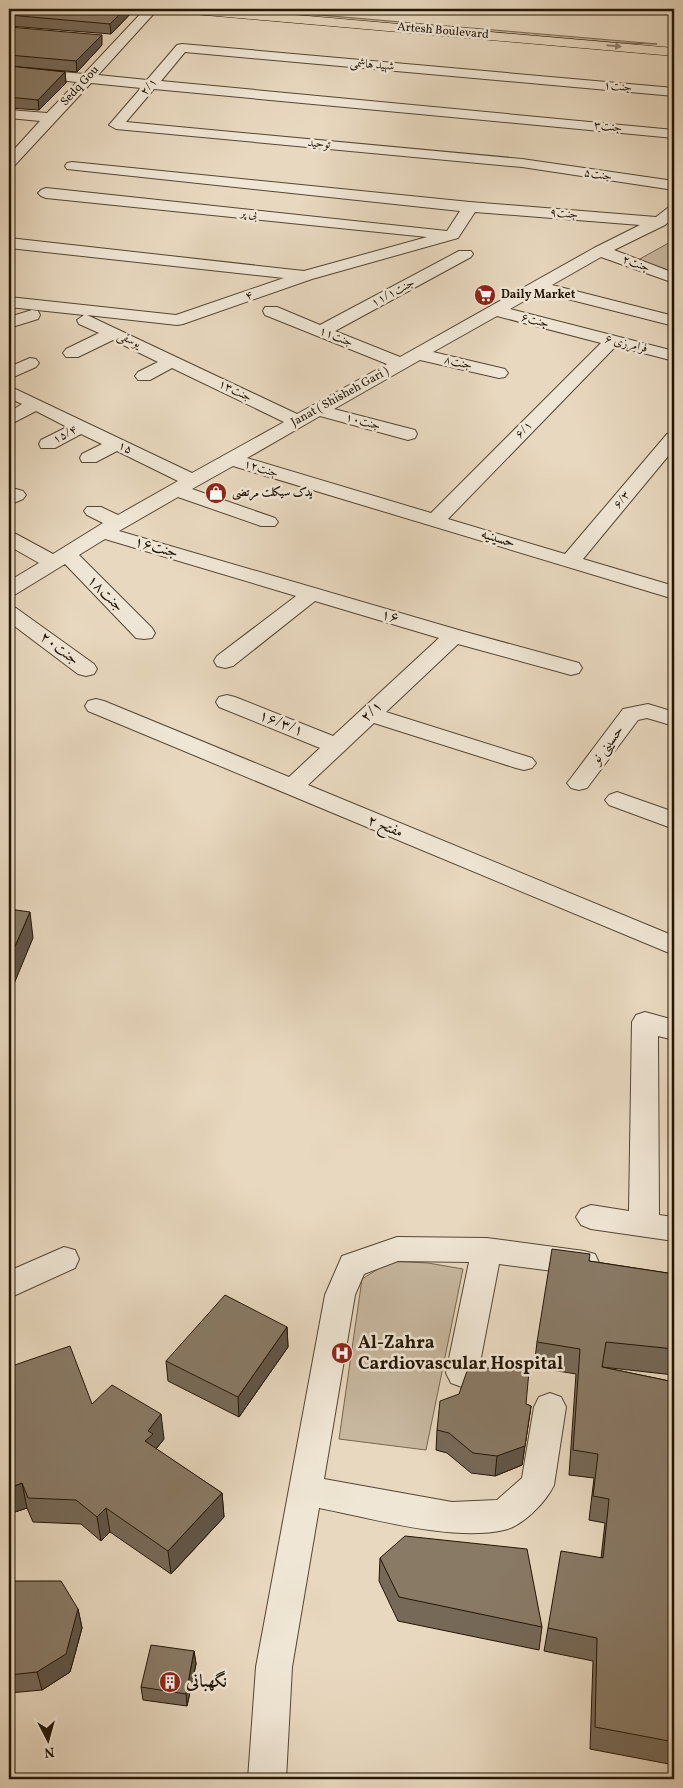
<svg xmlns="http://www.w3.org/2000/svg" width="683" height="1788" font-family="Vollkorn,Amiri,serif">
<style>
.green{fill:#c7b79f;stroke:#756652}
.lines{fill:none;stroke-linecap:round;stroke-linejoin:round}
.minor-casing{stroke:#544634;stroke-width:2}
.major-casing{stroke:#231505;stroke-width:1}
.minor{fill:#f0e6d5;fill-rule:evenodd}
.major{fill:#e8d8bf;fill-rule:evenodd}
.wall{fill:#766958;stroke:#231505}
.shaded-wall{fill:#605547;stroke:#231505}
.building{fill:#897a66;stroke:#231505}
.oneway{fill:#8f806b}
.labels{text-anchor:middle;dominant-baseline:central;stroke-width:5;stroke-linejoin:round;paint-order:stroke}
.far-street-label{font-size:12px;fill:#231505;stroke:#f0e6d5}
.far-poi-label{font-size:12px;font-weight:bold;fill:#231505;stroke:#f0e6d5;text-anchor:start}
.street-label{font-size:15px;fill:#231505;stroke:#f0e6d5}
.near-poi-label{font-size:18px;font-weight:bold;fill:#231505;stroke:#f0e6d5;text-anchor:start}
</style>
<rect width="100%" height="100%" fill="#e8d8bf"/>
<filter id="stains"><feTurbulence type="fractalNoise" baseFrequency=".004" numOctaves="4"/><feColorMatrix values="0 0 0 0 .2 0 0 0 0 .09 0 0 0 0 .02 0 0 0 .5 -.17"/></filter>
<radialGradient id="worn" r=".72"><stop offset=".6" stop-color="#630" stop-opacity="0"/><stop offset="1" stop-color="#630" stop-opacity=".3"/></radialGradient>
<g class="green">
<polygon points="216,9 250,9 657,44 620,43"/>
<polygon points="674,240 674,272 638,260"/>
<polygon points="391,1261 428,1263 463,1269 426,1450 339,1439 362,1279"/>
</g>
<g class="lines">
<g class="minor-casing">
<g id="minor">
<polygon points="145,9 158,9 98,75 147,80 177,45 182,44 674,88 674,96 185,52 161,81 674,130 674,138 154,89 126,122 522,159 674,181 674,190 522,167 116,129 109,125 141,88 91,83 14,166 9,167 9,155 40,121 9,118 9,110 47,113 77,82 9,75 9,67 84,74"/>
<path d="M 72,162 L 470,202 L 656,217 L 669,207 L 674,205 L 674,217 L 665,225 L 614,250 L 674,273 L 674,283 L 601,257 L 552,285 L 674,316 L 674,326 L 540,292 L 510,309 L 674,351 L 674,361 L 616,346 L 448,519 L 565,554 L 667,434 L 674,432 L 674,449 L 583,559 L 674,586 L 674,599 L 233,466 L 192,489 L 275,518 L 278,522 L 275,526 L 261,526 L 178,497 L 119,531 L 462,631 L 579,663 L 582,668 L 579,673 L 571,675 L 458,644 L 386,712 L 532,758 L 536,763 L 532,768 L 524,770 L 516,768 L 374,723 L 308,785 L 674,936 L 674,955 L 88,711 L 85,706 L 88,701 L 96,699 L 104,701 L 289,777 L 320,748 L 219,707 L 216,702 L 219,697 L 227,695 L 235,697 L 333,736 L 439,638 L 315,601 L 233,666 L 225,668 L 217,666 L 214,661 L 217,656 L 296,596 L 105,539 L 79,555 L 152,628 L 155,633 L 152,638 L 144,639 L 136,638 L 65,564 L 16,594 L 9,596 L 9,581 L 39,563 L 9,546 L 9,532 L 16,534 L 53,554 L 103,523 L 87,515 L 84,511 L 87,507 L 101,507 L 118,515 L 178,481 L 117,451 L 96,462 L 82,462 L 80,458 L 82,454 L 102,444 L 81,434 L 55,448 L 41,448 L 39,444 L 41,440 L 67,427 L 36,411 L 9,425 L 9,412 L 22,404 L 9,398 L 9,386 L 192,473 L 284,422 L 172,368 L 150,380 L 138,380 L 135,376 L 138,372 L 158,362 L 113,340 L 78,357 L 66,357 L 63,353 L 66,349 L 99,333 L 79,324 L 77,320 L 84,315 L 9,307 L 9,297 L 176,315 L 284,278 L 9,248 L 9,238 L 304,271 L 427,237 L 46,198 L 41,196 L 38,193 L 41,190 L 46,188 L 447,231 L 460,211 L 67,169 L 65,166 L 67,163 ZM 475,212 L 640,225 L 594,248 L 400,357 L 335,331 L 471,257 L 473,254 L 471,251 L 459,251 L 320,325 L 277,307 L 265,307 L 263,311 L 265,315 L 387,364 L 297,414 L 87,315 L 177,325 L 183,324 L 312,279 L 458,238 ZM 497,316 L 601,343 L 431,513 L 247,458 L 320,416 L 408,440 L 415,438 L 417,434 L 415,430 L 334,409 L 420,360 L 499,378 L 505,377 L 508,373 L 505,369 L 433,352 Z"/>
<polygon points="32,310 38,311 40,315 38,319 9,328 9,317"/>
<polygon points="30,358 36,359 39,363 36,367 9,379 9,367"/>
<polygon points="16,489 23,491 26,495 23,499 9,505 9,491"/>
<polygon points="9,606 16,608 94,664 97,669 94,674 86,676 78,674 9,622"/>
<polygon points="648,704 674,712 674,726 647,718 638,720 587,788 579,790 571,788 567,783 571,778 623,709"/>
<polygon points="617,792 674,812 674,829 609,805 605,800 609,795"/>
<polygon points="645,1012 674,1020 674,1040 658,1036 659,1215 674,1217 674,1241 591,1229 581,1225 576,1217 581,1209 591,1205 629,1211 632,1022 636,1015"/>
<path d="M 397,1237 L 487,1238 L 584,1251 L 595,1254 L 599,1263 L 595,1272 L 584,1275 L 499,1264 L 478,1373 L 473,1383 L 462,1387 L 451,1383 L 446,1373 L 469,1262 L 398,1261 L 364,1274 L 355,1295 L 324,1479 L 452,1502 L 497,1500 L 522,1478 L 534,1407 L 539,1397 L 550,1393 L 561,1397 L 566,1407 L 554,1485 C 546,1502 523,1526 504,1530 C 453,1542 371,1518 319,1508 L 292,1667 L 286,1779 L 248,1779 L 256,1667 L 325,1295 L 342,1256 Z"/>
<polygon points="64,1247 75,1250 79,1259 75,1268 9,1298 9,1271"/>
</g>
</g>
<g class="major-casing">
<polygon id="major" points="175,9 227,9 674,48 674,56 182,13"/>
</g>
<use href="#minor" class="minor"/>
<use href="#major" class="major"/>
</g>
<g class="wall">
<polygon points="9,9 134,9 134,10 111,34 9,26"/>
<polygon points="9,27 102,45 77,72 9,66"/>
<polygon points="9,66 65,72 66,83 39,110 9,108"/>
<polygon points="589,1261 674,1274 674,1375 602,1367 674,1382 674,1765 590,1749 593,1661 544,1651 548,1628 601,1558 605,1523 589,1520 594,1478 569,1475 576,1374 534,1367 537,1342"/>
<polygon points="287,1327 288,1347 239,1417 168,1381 166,1361"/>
<polygon points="9,1367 92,1404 164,1439 156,1449 222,1493 224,1517 171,1574 110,1532 101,1541 81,1524 33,1522 27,1508 9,1514"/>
<polygon points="526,1404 531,1406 522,1465 495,1476 471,1473 447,1453 436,1450 437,1430"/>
<polygon points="380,1558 542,1627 539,1650 398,1621 379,1581"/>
<polygon points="9,1581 78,1609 82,1628 70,1672 42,1690 9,1693"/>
<polygon points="194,1651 196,1664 187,1706 143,1700 141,1687"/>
</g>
<g class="shaded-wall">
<polygon points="125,9 134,9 134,10 111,34 110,24"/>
<polygon points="102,35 102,45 77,72 76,61"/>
<polygon points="65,72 66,83 39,110 38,100"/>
<polygon points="30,912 33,938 9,996 9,960"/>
<polygon points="287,1327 288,1347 239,1417 238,1397"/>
<polygon points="531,1406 522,1465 495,1476 497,1456"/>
<polygon points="161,1414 164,1439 155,1450 145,1441 148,1431"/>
<polygon points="22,1483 27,1508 9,1514 9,1488"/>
<polygon points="222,1493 224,1517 171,1574 168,1551"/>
<polygon points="106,1508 110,1532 101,1541 97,1517"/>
<polygon points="78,1609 82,1628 70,1672 42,1690 37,1672"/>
<polygon points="194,1651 196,1664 187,1706 186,1694"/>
</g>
<g class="building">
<polygon points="9,9 125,9 110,24 9,15"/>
<polygon points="9,27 102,35 76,61 9,55"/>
<polygon points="9,66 65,72 38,100 9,97"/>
<polygon points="9,909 30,912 9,960"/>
<polygon points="552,1249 590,1254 589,1261 674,1274 674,1349 606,1342 602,1367 674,1382 674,1742 595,1727 597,1638 548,1628 561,1551 603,1558 609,1499 593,1496 598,1454 573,1450 580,1349 537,1342"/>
<polygon points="225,1295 287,1327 238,1397 166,1361"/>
<polygon points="70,1346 92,1404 112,1385 161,1414 148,1431 153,1434 145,1441 222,1493 168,1551 106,1508 97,1517 76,1500 28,1498 22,1483 9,1488 9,1367"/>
<polygon points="471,1367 529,1371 526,1404 531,1406 525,1446 497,1456 473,1453 449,1433 437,1430 440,1401 459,1394 468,1368"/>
<polygon points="405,1536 527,1549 542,1627 399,1597 380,1558"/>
<polygon points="9,1581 61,1581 78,1609 66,1654 37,1672 9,1675"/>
<polygon points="151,1645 194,1651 186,1694 141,1687"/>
</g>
<defs><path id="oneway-solid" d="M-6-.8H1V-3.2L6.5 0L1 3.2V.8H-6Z" transform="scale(1.25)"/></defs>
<use class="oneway" href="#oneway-solid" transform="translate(614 46) rotate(5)"/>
<defs>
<g id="supermarket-disc" transform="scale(1.125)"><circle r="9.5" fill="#8f2418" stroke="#f0e6d5"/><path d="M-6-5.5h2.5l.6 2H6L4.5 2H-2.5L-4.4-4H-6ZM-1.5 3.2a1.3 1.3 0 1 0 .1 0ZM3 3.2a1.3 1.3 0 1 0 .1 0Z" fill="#fff"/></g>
<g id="shop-disc" transform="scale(1.125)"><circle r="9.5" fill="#8f2418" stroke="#f0e6d5"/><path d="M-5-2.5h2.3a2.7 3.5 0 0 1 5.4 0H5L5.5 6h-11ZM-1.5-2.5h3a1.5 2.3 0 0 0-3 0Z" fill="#fff"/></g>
<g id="hospital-disc" transform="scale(1.125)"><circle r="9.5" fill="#8f2418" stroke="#f0e6d5"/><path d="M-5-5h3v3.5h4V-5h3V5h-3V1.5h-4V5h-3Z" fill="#fff"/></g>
<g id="building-disc" transform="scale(1.125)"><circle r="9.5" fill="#8f2418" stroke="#f0e6d5"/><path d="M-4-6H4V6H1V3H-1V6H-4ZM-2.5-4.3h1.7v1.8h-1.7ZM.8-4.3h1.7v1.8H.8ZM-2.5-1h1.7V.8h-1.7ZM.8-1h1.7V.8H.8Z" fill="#fff"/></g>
</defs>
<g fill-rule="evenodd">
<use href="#supermarket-disc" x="485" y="295"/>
<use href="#shop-disc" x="216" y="493"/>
<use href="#hospital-disc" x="342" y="1353"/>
<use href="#building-disc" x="170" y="1682"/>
</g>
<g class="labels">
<g class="far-street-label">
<text transform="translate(443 31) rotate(5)">Artesh Boulevard</text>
<text transform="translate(372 65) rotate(5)">شهید هاشمی</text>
<text transform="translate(80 86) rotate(-47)">Sedq Gou</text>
<text transform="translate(149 87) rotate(-49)">۲/۱</text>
<text transform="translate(618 87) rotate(5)">جنت۱</text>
<text transform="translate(608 127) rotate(6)">جنت۳</text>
<text transform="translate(319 144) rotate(5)">توحید</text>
<text transform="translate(598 175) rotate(9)">جنت۵</text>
<text transform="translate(249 214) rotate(6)">بی پر</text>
<text transform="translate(564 214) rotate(5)">جنت۹</text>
<text transform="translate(636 264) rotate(20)">جنت۲</text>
<text transform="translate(393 293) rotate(-28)">جنت۱۱/۱</text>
<text transform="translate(249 296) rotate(-19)">۴</text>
<text transform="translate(535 321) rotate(15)">جنت۶</text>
<text transform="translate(336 337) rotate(22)">جنت۱۱</text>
<text transform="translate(129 340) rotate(25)">یوسفی</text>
<text transform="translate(626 344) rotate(14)">فرامرزی ۶</text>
<text transform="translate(458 363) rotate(13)">جنت۸</text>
<text transform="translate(235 391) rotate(26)">جنت۱۳</text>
<text transform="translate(340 397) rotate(-29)">Janat ( Shisheh Gari )</text>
<text transform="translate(363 422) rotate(15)">جنت۱۰</text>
<text transform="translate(524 430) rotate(-46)">۶/۱</text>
<text transform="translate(65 435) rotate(-28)">۱۵/۴</text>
<text transform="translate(125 448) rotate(26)">۱۵</text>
<text transform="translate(261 469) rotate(17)">جنت۱۲</text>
<text transform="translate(622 500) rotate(-50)">۶/۳</text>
</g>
<g class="far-poi-label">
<text x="501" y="295">Daily Market</text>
<text x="232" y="493">یدک سیکلت مرتضی</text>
</g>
<g class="street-label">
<text transform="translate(498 539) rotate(17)">حسینیه</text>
<text transform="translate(156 548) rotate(16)">جنت۱۶</text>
<text transform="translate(105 594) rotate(45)">جنت۱۸</text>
<text transform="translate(390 617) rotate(16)">۱۶</text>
<text transform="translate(59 649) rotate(37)">جنت۲۰</text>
<text transform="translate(372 712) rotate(-43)">۲/۱</text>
<text transform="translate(281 724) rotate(22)">۱۶/۳/۱</text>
<text transform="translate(608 745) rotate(-53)">حسینی نو</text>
<text transform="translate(385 827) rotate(22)">مفتح ۲</text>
</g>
<g class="near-poi-label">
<text x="358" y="1343">Al-Zahra<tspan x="358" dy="21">Cardiovascular Hospital</tspan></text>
<text x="186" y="1682">نگهبانی</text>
</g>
</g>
<rect width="683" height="1788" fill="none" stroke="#e8d8bf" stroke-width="30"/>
<rect x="10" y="10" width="663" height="1768" fill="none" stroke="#231505" stroke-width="2.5"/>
<rect x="15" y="15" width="653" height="1758" fill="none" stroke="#231505"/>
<g transform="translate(48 1740) rotate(174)" stroke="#f0e6d5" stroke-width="4" paint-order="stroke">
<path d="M0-4L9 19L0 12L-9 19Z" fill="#231505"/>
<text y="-8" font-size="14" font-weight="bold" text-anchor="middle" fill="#231505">N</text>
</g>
<rect width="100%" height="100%" filter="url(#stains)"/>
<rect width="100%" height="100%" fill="url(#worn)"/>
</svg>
